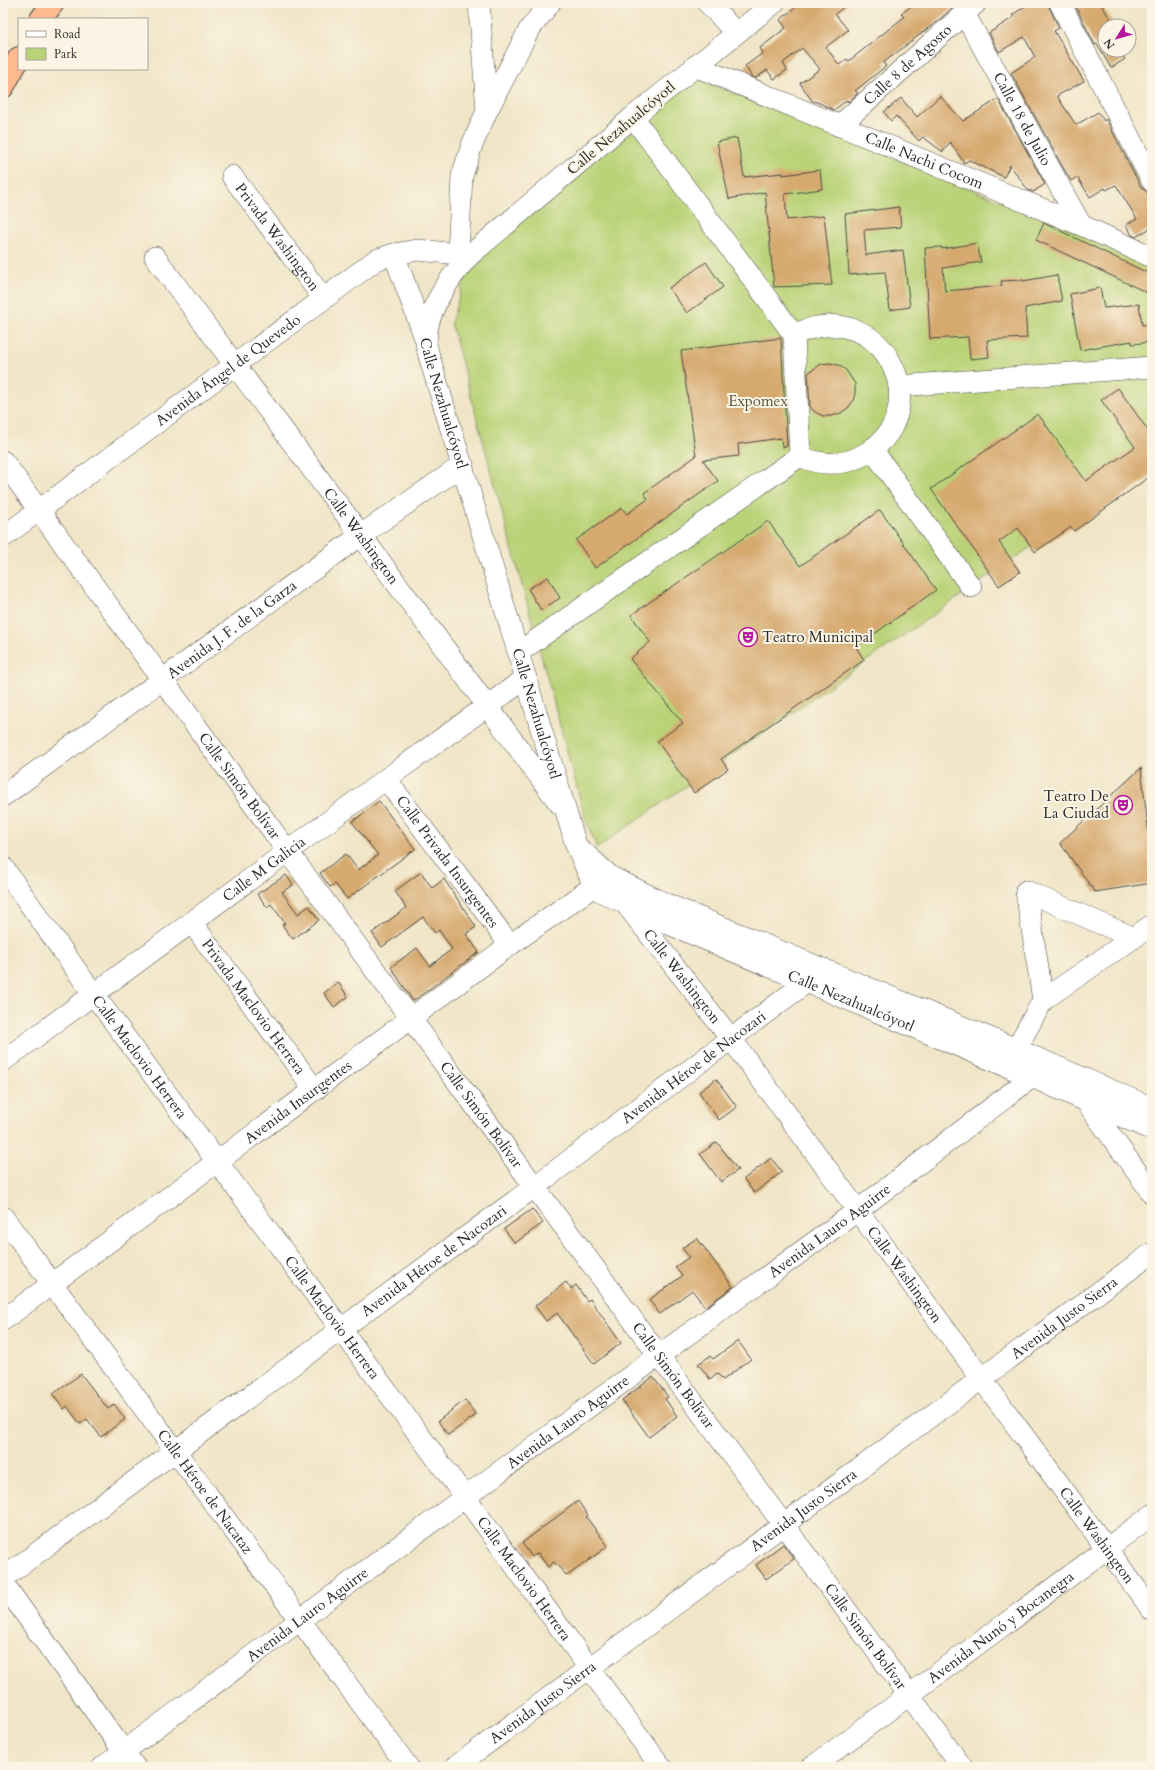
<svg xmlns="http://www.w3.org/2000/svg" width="1155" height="1770" font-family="Cardo,serif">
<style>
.green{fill:#bad378;stroke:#727f52}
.building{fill:#d6a96e}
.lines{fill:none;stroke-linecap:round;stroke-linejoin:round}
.minor-casing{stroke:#494742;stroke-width:22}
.highway-casing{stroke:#494742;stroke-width:24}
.minor{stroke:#fff;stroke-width:21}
.highway{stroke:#fcba8e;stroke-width:22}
.labels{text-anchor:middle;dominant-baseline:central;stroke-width:4;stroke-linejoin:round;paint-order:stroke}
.street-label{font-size:15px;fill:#2b2b2b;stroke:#fcf5e5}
.park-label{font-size:15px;fill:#4f553e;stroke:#fcf5e5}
.poi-label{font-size:15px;fill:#2b2b2b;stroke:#fcf5e5;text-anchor:start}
</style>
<rect width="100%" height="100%" fill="#fcf5e5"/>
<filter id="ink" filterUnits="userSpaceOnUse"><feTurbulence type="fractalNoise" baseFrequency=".025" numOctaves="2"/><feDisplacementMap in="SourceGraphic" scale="8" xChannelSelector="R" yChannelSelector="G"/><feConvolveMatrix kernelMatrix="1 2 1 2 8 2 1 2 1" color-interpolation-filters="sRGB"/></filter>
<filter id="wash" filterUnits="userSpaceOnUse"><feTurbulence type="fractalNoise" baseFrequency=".012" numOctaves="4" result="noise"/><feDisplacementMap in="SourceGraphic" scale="16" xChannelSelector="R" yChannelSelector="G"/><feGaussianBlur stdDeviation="0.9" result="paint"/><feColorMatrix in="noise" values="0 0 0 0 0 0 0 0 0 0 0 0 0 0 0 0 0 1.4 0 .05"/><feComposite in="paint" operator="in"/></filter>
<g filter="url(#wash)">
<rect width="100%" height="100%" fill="#f0e5c7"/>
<polygon class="green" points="686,74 1152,262 1152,463 597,848 586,821 451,323 471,258"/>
<g id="blocks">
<g class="building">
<polygon points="801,3 849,3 835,14 848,30 826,47 839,65 847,59 849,61 904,17 901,14 915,3 958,3 940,19 883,63 886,66 855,91 858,93 848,102 847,100 834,110 817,102 812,101 800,83 820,69 802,48 783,63 787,70 774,79 767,70 756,78 752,77 745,66 763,53 760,48 786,28 780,20"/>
<polygon points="1030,3 1047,3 1059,28 1054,31 1084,81 1057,96 1076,125 1098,112 1104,121 1106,119 1141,187 1152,197 1152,227 1136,237 1132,235 1126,225 1137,219 1116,185 1106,190 1105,188 1090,197 1077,177 1071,181 1065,171 1011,73 1035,57 1024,37 999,52 989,33 1014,17 1012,15"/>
<polygon points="1074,3 1100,3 1115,26 1105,26 1105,50 1119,50 1125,59 1111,68 1097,44 1095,45"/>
<polygon points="940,96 963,121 998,99 1045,184 1033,192 1028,190 1010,165 1004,177 969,160 964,163 950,142 943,152 923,137 919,141 896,116 891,121 884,112 901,98 917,117"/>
<polygon points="737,138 744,177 783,173 783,175 820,170 822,189 785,194 787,220 824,216 832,285 774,287 765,192 729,199 717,142"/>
<polygon points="899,207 901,227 864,230 866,255 903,250 910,307 890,310 885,272 849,275 845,214"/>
<polygon points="1044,223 1152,275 1152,295 1036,240"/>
<polygon points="977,243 981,262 943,268 945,291 1002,286 1001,281 1023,280 1023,281 1057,275 1062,301 1025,308 1027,338 987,340 989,357 970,359 968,337 930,339 925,248 942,247 942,249"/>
<polygon points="706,262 723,287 687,313 669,288"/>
<polygon points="1100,288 1104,308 1139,304 1142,325 1152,324 1152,342 1132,344 1132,341 1080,350 1070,294"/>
<polygon points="781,338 787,446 782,447 781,438 738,444 739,456 703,460 718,481 595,568 576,540 622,508 627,514 648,499 644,493 696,456 681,351"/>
<polygon points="830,363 838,365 846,370 855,384 855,393 853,401 848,408 841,413 832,416 823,416 815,412 810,407 808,373 821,364"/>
<polygon points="1118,388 1152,436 1152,475 1074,531 1071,527 1035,552 1018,528 999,542 1020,572 999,586 931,489 1038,414 1086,481 1135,447 1101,400"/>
<polygon points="880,510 936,590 856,647 864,660 721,759 728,769 694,793 657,741 683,723 630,659 650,642 631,615 768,521 800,566"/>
<polygon points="548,577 560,598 541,610 528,589"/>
<polygon points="1141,768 1152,862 1152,883 1095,892 1060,843"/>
<polygon points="379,801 415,849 347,899 335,884 330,887 320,873 346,854 358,870 378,855 352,822"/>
<polygon points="421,872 432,888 444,879 476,927 466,934 479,952 413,1001 391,967 417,948 430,966 452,949 439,930 435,933 423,917 382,947 372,933 406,908 395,891"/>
<polygon points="286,875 293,885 282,892 298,914 309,906 319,920 293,939 282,925 285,923 271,904 267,907 257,894"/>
<polygon points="338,982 348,997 334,1007 324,993"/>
<polygon points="716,1079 737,1107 719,1120 699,1092"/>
<polygon points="717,1142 738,1170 721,1182 700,1154"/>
<polygon points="771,1158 782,1172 754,1193 744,1179"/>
<polygon points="532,1209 543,1223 515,1243 504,1229"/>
<polygon points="697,1238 733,1287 705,1307 692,1290 660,1314 649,1300 682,1276 675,1267 689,1257 682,1248"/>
<polygon points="566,1282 571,1289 576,1285 587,1301 590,1299 621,1343 594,1364 557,1313 546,1321 535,1306"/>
<polygon points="738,1341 751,1359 723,1380 717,1373 710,1379 698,1364 710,1356 713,1359"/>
<polygon points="81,1374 108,1409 114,1404 125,1419 101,1437 87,1419 80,1424 67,1406 64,1409 53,1394"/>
<polygon points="653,1377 668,1397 665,1399 677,1416 649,1437 622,1400"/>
<polygon points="465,1400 476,1415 448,1435 438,1421"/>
<polygon points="578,1501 588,1516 586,1517 608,1546 567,1576 554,1562 548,1567 538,1553 532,1557 522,1543"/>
<polygon points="783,1544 794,1559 766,1579 756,1565"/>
</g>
</g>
</g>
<g filter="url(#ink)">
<use href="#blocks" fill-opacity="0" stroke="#494742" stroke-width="1"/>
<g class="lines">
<g class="minor-casing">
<g id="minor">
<polyline points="708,3 736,33"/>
<path id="s1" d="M 774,3 L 633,117 L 470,255 C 449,278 427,309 426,341 C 426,346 428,351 429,356 L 576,845 L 594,886 L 600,891 L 657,919 L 1032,1077 L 1152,1130"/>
<polyline points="1060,3 1152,181"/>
<path id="s2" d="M 964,13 L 1081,225"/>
<path id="s3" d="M 695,66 L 1081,225 L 1152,257"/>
<polyline points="487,111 529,30 550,3"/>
<path d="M 633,117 L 794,335 L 800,456 C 818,465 841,466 859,457 C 943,416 884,291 794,335"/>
<path id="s4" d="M 839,126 L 976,3"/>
<path id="s5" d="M 232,176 L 323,298"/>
<polyline points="394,254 426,341"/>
<polyline points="458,254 462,176 472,145 487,111 479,3"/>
<path id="s6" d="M 155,257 L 559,803"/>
<polyline points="899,386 1152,367"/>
<polyline points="872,449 971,587"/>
<path id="s7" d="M 3,461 L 288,852 L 962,1767"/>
<path id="s8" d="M 3,537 L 376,260 L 394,254 L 417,250 L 470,255"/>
<polyline points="519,652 800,456"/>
<path id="s9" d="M 386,779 L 510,945"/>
<path id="s10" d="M 3,796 L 361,535 L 463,465"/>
<polyline points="581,850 611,877 664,903 1016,1049 1152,1108"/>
<path id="s11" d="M 3,867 L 94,995 L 465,1497 L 661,1767"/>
<polyline points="1026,891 1134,938"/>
<polyline points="1026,891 1043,1000"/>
<path id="s12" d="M 628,907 L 732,1040 L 1152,1610"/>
<path id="s13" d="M 192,923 L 315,1090"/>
<polyline points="1010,1060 1043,1000 1152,925"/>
<path id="s14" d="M 3,1061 L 386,779 L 526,678"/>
<polyline points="1085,1100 1152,1193"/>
<path id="s15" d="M 3,1217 L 408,1767"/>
<path id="s16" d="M 3,1320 L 510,945 L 594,886"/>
<path id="s17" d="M 3,1578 L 534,1187 L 824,969"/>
<polyline points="3,1583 135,1767"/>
<path id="s18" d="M 103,1767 L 465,1497 L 857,1211 L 1049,1064"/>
<path id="s19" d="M 455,1767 L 1152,1253"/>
<path id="s20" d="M 812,1767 L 1152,1515"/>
</g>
</g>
<g class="highway-casing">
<g id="highway">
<polyline points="41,19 53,3"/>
<polyline points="3,87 19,58"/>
</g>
</g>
<use href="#minor" class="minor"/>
<use href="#highway" class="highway"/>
</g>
</g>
<defs>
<g id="theatre-ring" transform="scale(1)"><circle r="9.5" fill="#fcf5e5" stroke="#b5179e" stroke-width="1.5"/><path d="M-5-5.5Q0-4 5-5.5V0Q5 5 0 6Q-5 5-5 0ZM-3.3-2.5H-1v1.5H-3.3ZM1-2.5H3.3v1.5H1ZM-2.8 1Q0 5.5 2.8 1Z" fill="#b5179e"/></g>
</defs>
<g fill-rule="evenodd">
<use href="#theatre-ring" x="748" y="637"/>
<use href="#theatre-ring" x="1123" y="805"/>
</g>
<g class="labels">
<g class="street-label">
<text stroke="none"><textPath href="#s4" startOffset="92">Calle 8 de Agosto</textPath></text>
<text stroke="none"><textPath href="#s2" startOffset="121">Calle 18 de Julio</textPath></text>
<text transform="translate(621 128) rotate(-40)">Calle Nezahualcóyotl</text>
<text stroke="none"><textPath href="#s3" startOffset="248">Calle Nachi Cocom</textPath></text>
<text stroke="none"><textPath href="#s5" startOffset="76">Privada Washington</textPath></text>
<text stroke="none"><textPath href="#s8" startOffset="280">Avenida Ángel de Quevedo</textPath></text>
<text stroke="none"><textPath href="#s1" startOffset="558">Calle Nezahualcóyotl</textPath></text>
<text stroke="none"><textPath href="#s6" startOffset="347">Calle Washington</textPath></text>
<text stroke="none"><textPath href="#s10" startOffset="283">Avenida J. F. de la Garza</textPath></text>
<text stroke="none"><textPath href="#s1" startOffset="882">Calle Nezahualcóyotl</textPath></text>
<text stroke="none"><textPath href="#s7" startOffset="402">Calle Simón Bolívar</textPath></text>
<text stroke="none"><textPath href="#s9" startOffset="103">Calle Privada Insurgentes</textPath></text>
<text stroke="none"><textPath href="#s14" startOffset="324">Calle M Galicia</textPath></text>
<text stroke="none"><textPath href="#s12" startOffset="88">Calle Washington</textPath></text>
<text stroke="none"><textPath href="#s1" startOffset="1346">Calle Nezahualcóyotl</textPath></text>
<text stroke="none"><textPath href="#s13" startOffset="104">Privada Maclovio Herrera</textPath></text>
<text stroke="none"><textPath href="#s11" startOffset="234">Calle Maclovio Herrera</textPath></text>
<text stroke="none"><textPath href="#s17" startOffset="859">Avenida Héroe de Nacozari</textPath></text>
<text stroke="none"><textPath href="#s16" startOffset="367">Avenida Insurgentes</textPath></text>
<text stroke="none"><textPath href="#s7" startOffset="810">Calle Simón Bolívar</textPath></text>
<text stroke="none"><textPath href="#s18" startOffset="903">Avenida Lauro Aguirre</textPath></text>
<text stroke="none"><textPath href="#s17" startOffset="535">Avenida Héroe de Nacozari</textPath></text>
<text stroke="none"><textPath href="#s12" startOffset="460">Calle Washington</textPath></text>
<text stroke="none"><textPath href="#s11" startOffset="558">Calle Maclovio Herrera</textPath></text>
<text stroke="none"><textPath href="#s19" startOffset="757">Avenida Justo Sierra</textPath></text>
<text stroke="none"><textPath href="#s7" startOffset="1134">Calle Simón Bolívar</textPath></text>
<text stroke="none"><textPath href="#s18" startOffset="579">Avenida Lauro Aguirre</textPath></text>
<text stroke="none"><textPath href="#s15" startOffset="341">Calle Héroe de Nacataz</textPath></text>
<text stroke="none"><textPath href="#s19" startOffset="433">Avenida Justo Sierra</textPath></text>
<text stroke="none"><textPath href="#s12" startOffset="784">Calle Washington</textPath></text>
<text stroke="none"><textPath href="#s11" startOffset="882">Calle Maclovio Herrera</textPath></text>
<text stroke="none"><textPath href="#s18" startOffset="255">Avenida Lauro Aguirre</textPath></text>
<text stroke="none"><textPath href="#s20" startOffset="235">Avenida Nunó y Bocanegra</textPath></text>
<text stroke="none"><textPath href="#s7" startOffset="1458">Calle Simón Bolívar</textPath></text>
<text stroke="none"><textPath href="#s19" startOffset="109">Avenida Justo Sierra</textPath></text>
</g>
<g class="park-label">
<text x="758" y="401">Expomex</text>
</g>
<g class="poi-label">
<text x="762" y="637">Teatro Municipal</text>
<text x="1109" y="796" text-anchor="end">Teatro De<tspan x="1109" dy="17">La Ciudad</tspan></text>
</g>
</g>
<rect width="1155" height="1770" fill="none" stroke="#fcf5e5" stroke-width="16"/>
<rect x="18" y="18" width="130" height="52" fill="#fcf5e5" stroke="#a8a49b"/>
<rect x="26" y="31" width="20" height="6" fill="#ffffff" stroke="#a8a49b"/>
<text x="54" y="38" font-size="12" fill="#2b2b2b">Road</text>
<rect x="26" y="48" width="20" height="12" fill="#bad378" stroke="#a8a49b"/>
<text x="54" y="58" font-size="12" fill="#2b2b2b">Park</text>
<g transform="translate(1117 38) rotate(233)"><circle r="19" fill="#fcf5e5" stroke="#a8a49b"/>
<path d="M0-3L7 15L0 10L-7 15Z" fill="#b5179e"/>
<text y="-6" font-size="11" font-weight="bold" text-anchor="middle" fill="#2b2b2b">N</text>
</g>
</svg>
